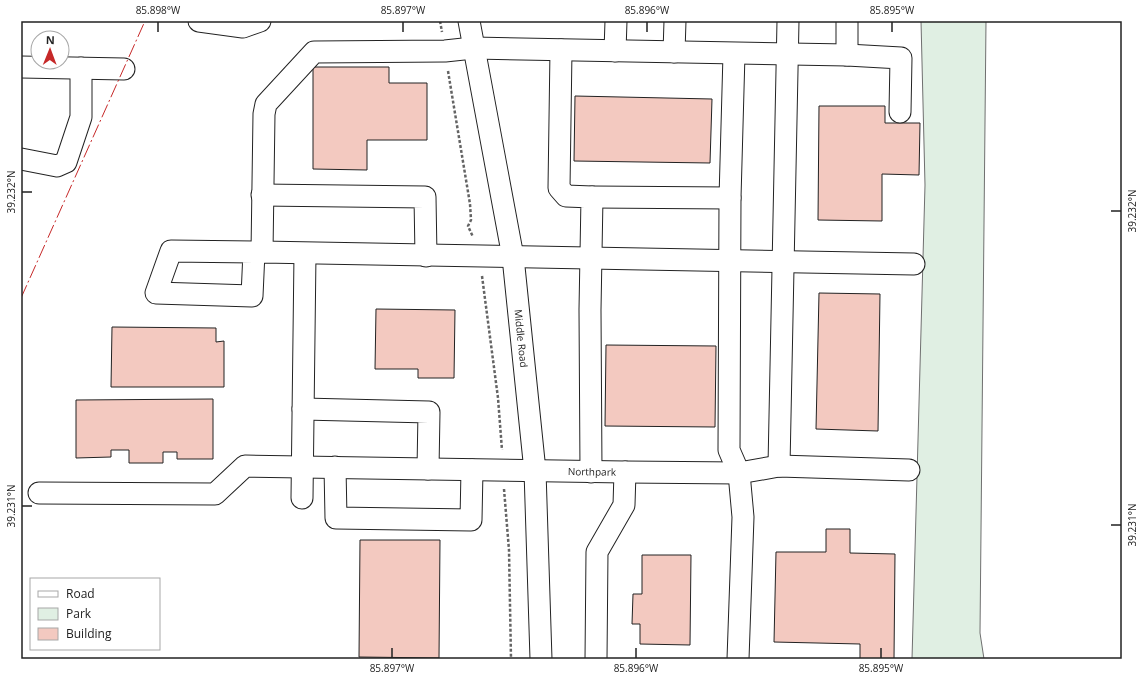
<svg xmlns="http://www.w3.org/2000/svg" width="1143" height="680" font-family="'Open Sans',sans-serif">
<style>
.green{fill:#e0efe3;stroke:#6f6f6f}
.building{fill:#f3c9c0;stroke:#222}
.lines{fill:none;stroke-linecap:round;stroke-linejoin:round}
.minor-casing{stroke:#222;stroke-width:23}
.path{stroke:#646464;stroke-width:2.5;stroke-dasharray:3 2;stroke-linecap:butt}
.minor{stroke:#fff;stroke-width:21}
.power{stroke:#c62828;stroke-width:1;stroke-dasharray:14 3 2 3;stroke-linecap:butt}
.ticks{fill:none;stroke:#222;stroke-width:1.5}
.labels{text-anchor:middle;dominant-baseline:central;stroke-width:3;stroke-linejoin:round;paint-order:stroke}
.street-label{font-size:10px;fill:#222;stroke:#fff}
.neatline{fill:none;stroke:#222;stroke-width:1.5}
.ticks-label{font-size:10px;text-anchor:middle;fill:#222}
</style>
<rect width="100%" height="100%" fill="#fff"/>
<polygon class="green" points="921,21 986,21 980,633 984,659 912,659 925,185"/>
<g class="building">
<polygon points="313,67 389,67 389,83 427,83 427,140 367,140 367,170 313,169"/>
<polygon points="575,96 712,99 710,163 574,161"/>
<polygon points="819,106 885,106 885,123 920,123 919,175 882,174 882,221 818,220"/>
<polygon points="819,293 880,294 878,431 816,429"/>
<polygon points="376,309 455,310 454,378 418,378 418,369 375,369"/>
<polygon points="112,327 216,328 216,342 224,341 224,387 111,387"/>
<polygon points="606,345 716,346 715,427 605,426"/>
<polygon points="213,399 213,459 177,459 177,452 163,452 163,463 129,463 129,450 111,450 111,457 76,458 76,400"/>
<polygon points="826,529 850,529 850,553 895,554 894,659 860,659 860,644 774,642 776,552 826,552"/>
<polygon points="360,540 440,540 439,658 359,657"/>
<polygon points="642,555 691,555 690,645 640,644 640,624 632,624 633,594 642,594"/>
</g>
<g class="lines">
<g class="minor-casing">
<g id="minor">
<polyline points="199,21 243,27 260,21"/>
<path id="s1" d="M 469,21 L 513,257 L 535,471 L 541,659"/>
<polyline points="561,50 559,188 566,196 592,197 590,310 591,472"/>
<polyline points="615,51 616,21"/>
<polyline points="674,52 675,21"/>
<polyline points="847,55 847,21"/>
<polyline points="21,67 124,69"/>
<polyline points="21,159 57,166 66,162 81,117 81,68"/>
<polyline points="262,195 425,197 426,256"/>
<polyline points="592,197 730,198 734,54"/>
<polyline points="730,198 729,450 739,473 743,517 738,659"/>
<polyline points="254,252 252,296 156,293 171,251 254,252 262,252 914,264"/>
<polyline points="262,252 264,114 266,104 314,52 445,51 473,48 847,55 901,58 900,112"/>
<polyline points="303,409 429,412 428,469"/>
<polyline points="779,466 788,21"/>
<polyline points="335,467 336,518 471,520 472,470"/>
<path id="s2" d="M 39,493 L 215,494 L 245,466 L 625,472 L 739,473 L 779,466 L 909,470"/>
<polyline points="302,498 305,254"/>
<polyline points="596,659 597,552 624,505 625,472"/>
</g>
</g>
<g class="path">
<polyline points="440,21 442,32"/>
<polyline points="448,71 470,204 471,220 468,226 473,237"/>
<polyline points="482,276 498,398 502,450"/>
<polyline points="504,489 509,550 511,659"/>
</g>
<use href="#minor" class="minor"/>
<polyline class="power" points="21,298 145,21"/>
</g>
<path class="ticks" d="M 158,32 L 158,22M 403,32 L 403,22M 647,32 L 647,22M 892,32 L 892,22M 22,192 L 32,192M 1111,211 L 1121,211M 22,506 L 32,506M 1111,525 L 1121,525M 392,658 L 392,648M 636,658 L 636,648M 881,658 L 881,648"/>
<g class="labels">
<g class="street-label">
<text stroke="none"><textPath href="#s1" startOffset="322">Middle Road</textPath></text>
<text stroke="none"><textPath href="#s2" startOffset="564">Northpark</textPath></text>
</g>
</g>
<rect width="1143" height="680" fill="none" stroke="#ffffff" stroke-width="44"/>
<rect x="30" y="578" width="130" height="72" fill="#ffffff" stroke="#a7a7a7"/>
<rect x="38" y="591" width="20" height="6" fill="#ffffff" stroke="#a7a7a7"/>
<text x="66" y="598" font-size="12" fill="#222222">Road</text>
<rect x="38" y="608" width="20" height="12" fill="#e0efe3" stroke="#a7a7a7"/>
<text x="66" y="618" font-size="12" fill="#222222">Park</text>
<rect x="38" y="628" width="20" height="12" fill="#f3c9c0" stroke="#a7a7a7"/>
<text x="66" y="638" font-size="12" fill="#222222">Building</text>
<g transform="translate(50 50) rotate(1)"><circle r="19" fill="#ffffff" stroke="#a7a7a7"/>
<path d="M0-3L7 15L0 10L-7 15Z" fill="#c62828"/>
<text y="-6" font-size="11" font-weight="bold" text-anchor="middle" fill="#222222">N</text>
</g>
<rect x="22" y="22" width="1099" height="636" class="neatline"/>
<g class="ticks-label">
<text x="158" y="14">85.898°W</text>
<text x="403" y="14">85.897°W</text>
<text x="647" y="14">85.896°W</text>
<text x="892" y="14">85.895°W</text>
<text transform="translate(11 192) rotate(-90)" y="4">39.232°N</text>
<text transform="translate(1132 211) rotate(-90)" y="4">39.232°N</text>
<text transform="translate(11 506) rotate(-90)" y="4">39.231°N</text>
<text transform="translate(1132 525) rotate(-90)" y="4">39.231°N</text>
<text x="392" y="672">85.897°W</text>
<text x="636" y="672">85.896°W</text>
<text x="881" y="672">85.895°W</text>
</g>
</svg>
